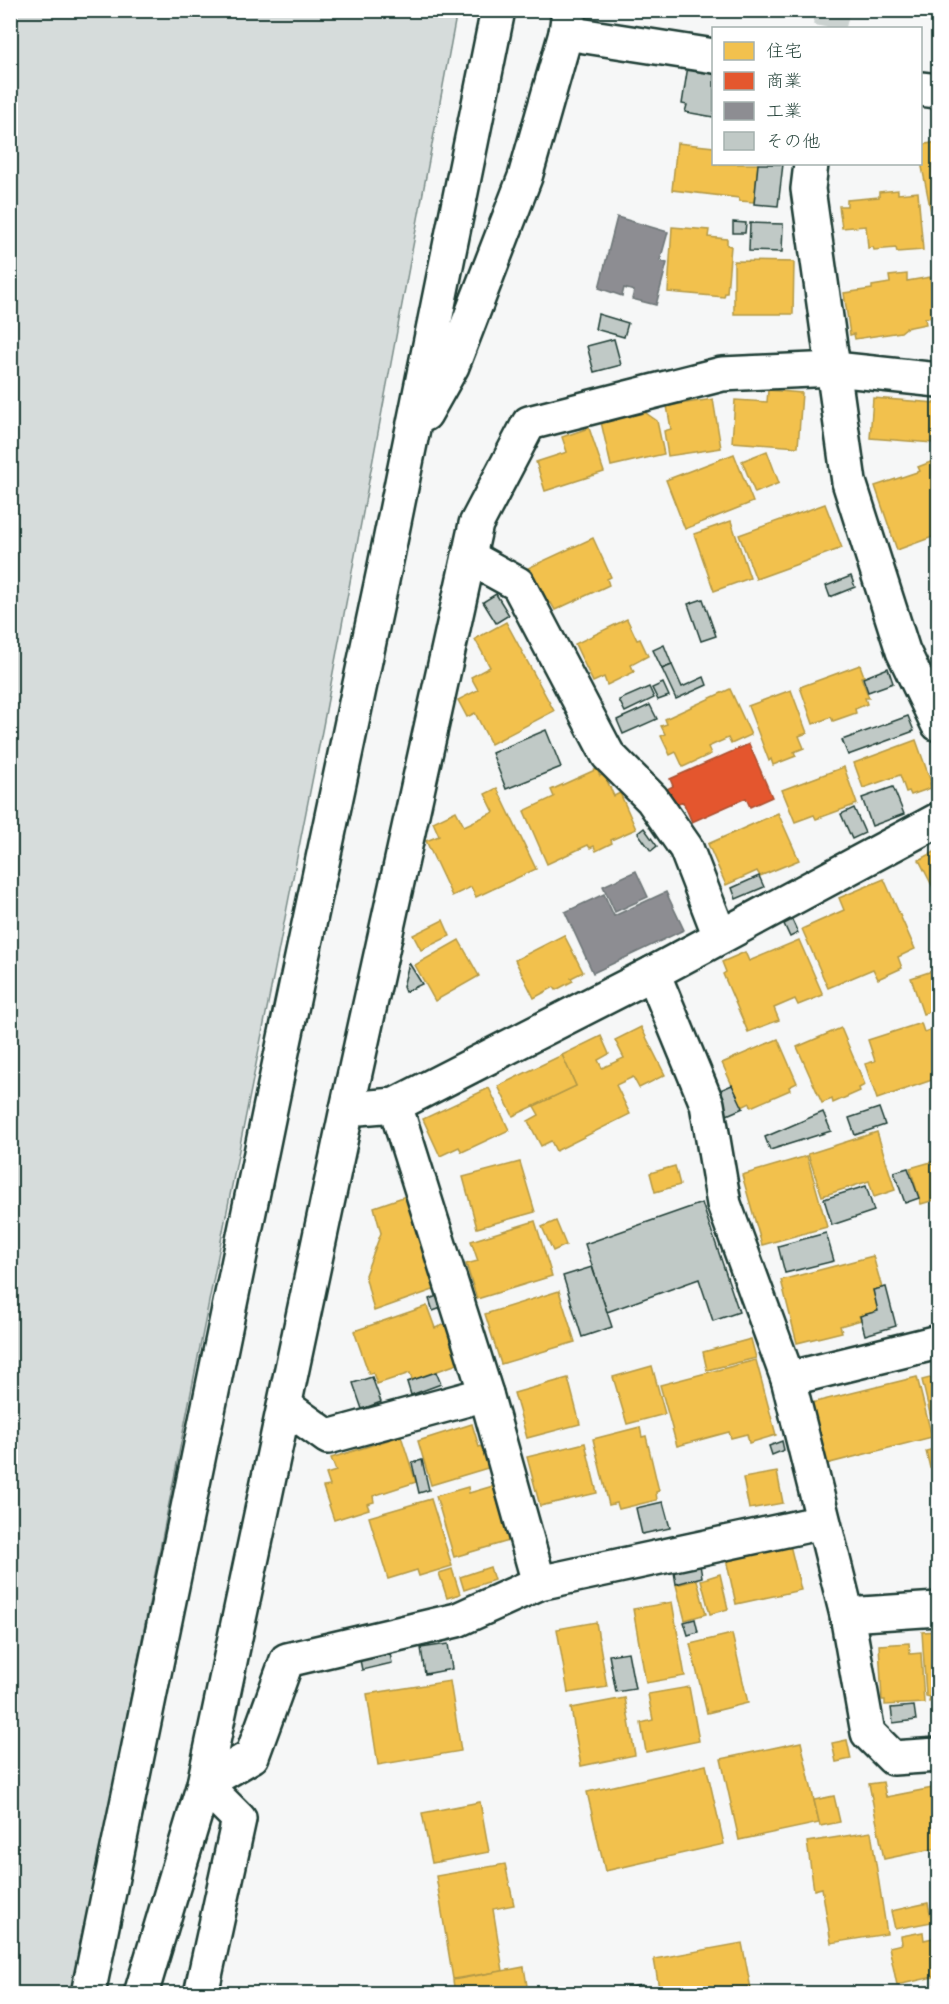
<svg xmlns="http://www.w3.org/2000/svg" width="949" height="2004" font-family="'Architects Daughter','Klee One',sans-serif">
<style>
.green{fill:#d6dcdb;stroke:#7a8c88;stroke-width:1.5}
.homes{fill:#f2c14e;stroke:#b39946;stroke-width:1.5}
.shops{fill:#e4572e;stroke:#a94f30;stroke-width:1.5}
.industry{fill:#8d8d92;stroke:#6c7576;stroke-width:1.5}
.building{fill:#c0c9c6;stroke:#1f3d34;stroke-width:1.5}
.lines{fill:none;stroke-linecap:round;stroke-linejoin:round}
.minor-tunnel{stroke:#cbd2d0;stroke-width:33;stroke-dasharray:33 16;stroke-linecap:butt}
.minor-casing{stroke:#1f3d34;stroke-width:38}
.minor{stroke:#fff;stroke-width:33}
</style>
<rect width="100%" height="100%" fill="#f6f7f7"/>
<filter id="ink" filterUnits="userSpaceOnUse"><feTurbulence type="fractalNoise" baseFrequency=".0167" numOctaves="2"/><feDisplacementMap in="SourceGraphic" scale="12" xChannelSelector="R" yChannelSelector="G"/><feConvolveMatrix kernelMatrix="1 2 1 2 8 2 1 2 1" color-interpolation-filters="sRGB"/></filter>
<g filter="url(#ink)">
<polygon class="green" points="11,11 457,11 323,726 72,1993 11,1994"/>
<g class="homes">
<polygon points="938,142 938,216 932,217 920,157 920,145"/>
<polygon points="677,143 714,147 714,164 758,164 754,202 739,201 739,198 672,190"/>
<polygon points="898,190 898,194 918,192 923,250 897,252 896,248 874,250 873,247 868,248 866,226 842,228 839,206 847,206 847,200 879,197 879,192"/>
<polygon points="672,227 709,230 708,237 727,239 727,245 731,246 727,293 725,293 724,297 668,292"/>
<polygon points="933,248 938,248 937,298"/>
<polygon points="734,261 794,262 793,314 734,314"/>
<polygon points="907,274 907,281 930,277 935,317 925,318 926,324 906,328 901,332 855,339 854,334 850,335 844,293 872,289 872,286 890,283 889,276"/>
<polygon points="768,390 802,393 798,447 732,442 735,400 767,402"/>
<polygon points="873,398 936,403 933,443 870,438"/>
<polygon points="713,399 721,448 668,456 664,431 671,429 667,406"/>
<polygon points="643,411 657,421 664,454 611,466 601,422"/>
<polygon points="589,428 604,472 545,491 536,462 567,452 562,437"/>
<polygon points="767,451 779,483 755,493 742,461"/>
<polygon points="734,454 753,502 685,529 666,480"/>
<polygon points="938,459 938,535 897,550 875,486 920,471 918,467"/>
<polygon points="825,504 842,548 756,579 739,535"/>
<polygon points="731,521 750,578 714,591 694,534"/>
<polygon points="593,538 611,577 607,579 609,585 555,610 551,603 549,604 538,583 535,584 528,568"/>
<polygon points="627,619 637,640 640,639 648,656 631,665 634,672 607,685 604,677 593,682 575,644"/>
<polygon points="506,622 554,711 491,744 475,713 467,717 458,700 478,690 471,677 490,667 475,639"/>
<polygon points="860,665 864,676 861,677 869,698 865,698 867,704 855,709 856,713 833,721 831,717 813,724 800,687"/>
<polygon points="730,689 751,735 731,744 728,738 708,747 711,754 683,767 676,752 670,755 661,736 665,734 661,726 667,724 665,719"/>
<polygon points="791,690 807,733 799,736 804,748 794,752 796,756 773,765 771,759 769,761 748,706"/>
<polygon points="916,740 931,782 930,783 931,788 911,795 909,791 906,792 900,775 863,788 854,763"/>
<polygon points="844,767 857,804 816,819 814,815 795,822 782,790"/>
<polygon points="597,769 600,776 604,774 614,796 620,793 636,829 611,840 612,843 596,851 594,846 590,848 588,845 547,864 524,811 554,797 551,790"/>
<polygon points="497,788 536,869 476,897 471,887 452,896 426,841 439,836 433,822 456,811 464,826 494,812 485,794"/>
<polygon points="778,813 799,860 760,876 757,871 726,885 708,844"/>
<polygon points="938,850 938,897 919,860"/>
<polygon points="884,879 915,949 898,957 902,968 878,979 873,969 828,988 802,929 844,910 839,898"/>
<polygon points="443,920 450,936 421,950 413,935"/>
<polygon points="564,935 583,972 571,978 573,981 556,990 554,987 534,998 515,960"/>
<polygon points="459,940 479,976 435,1001 415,965"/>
<polygon points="799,940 823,995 798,1005 795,999 774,1008 779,1020 748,1032 723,974 726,972 722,962 745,952 749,961"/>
<polygon points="938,969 938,1028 932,1011 923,1014 911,978"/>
<polygon points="921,1023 924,1032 933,1029 938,1043 938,1078 877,1099 865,1064 875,1061 868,1040"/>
<polygon points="641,1027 665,1075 639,1088 633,1077 616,1085 630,1114 556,1151 551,1141 541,1146 528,1121 539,1115 534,1106 576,1086 562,1055 601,1036 609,1054 598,1060 602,1068 624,1058 615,1040"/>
<polygon points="841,1028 865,1085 859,1088 860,1091 833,1103 832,1099 822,1103 797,1047"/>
<polygon points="778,1039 797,1083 789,1087 790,1090 751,1107 750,1103 742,1107 722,1063"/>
<polygon points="562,1055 576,1086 513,1116 498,1086"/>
<polygon points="489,1088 509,1130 462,1152 459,1147 440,1156 423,1119"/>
<polygon points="877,1132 895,1190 874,1197 869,1181 822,1196 808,1154"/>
<polygon points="807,1156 827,1227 762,1245 742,1175"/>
<polygon points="938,1160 938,1199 921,1204 910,1168"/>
<polygon points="520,1162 535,1212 477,1228 463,1177"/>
<polygon points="675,1166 680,1185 655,1192 650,1173"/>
<polygon points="406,1196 436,1289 374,1311 365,1275 381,1233 374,1207"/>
<polygon points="535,1221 552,1276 477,1299 466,1264 478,1261 471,1241"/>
<polygon points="556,1221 566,1245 553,1251 542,1227"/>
<polygon points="873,1256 882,1288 873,1290 878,1311 859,1316 861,1320 840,1326 842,1332 797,1343 781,1280"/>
<polygon points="559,1291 575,1342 501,1364 485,1314"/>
<polygon points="427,1306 435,1328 449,1323 463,1362 412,1380 410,1373 377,1384 373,1373 369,1374 354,1331"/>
<polygon points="751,1339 756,1358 707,1370 703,1352"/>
<polygon points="756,1360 776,1435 749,1443 747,1434 731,1438 729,1432 677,1446 660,1385"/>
<polygon points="652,1366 665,1414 627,1424 613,1377"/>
<polygon points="938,1376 938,1466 930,1468 926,1451 938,1448 922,1380"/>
<polygon points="917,1377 932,1437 826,1464 811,1403"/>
<polygon points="568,1378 580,1424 527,1438 514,1393"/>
<polygon points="472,1424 479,1447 485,1445 491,1467 431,1485 418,1441"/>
<polygon points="640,1427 642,1437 646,1436 659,1491 656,1492 657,1500 619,1509 617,1503 609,1505 593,1439"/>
<polygon points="401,1436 416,1482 373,1496 374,1502 367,1504 369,1509 334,1520 323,1487 330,1486 326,1474 336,1471 331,1458"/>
<polygon points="585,1443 597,1493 540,1506 527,1457"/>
<polygon points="777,1472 783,1503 749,1509 743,1478"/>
<polygon points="493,1486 509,1541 454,1557 436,1496 468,1487 469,1493"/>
<polygon points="431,1499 452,1566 419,1576 417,1570 388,1579 369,1517"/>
<polygon points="790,1545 801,1590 736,1604 726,1559"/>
<polygon points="490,1567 494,1580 464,1590 460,1577"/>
<polygon points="452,1569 460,1594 447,1598 439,1573"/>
<polygon points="720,1574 728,1609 710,1614 701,1580"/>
<polygon points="697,1580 706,1614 685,1620 676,1585"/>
<polygon points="672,1602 685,1676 646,1683 633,1609"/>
<polygon points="596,1622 607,1687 568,1693 557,1629"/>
<polygon points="938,1631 938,1701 929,1702 930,1697 926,1696 922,1632"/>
<polygon points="732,1634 748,1703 707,1713 690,1644"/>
<polygon points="909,1643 910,1654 921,1653 924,1703 885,1705 885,1700 882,1700 879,1645"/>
<polygon points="450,1681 461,1751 378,1765 367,1694"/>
<polygon points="689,1687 699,1741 646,1752 641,1723 653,1720 648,1694"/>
<polygon points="625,1698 635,1755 581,1766 571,1708"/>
<polygon points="847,1740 851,1759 836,1762 832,1743"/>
<polygon points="801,1742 819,1823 739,1840 721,1759"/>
<polygon points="706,1765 724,1844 605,1871 587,1792"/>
<polygon points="883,1782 886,1797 938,1787 938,1848 884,1859 869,1784"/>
<polygon points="834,1796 840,1822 820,1826 814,1800"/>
<polygon points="480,1802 489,1852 432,1863 422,1813"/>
<polygon points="871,1832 887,1934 831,1943 822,1888 814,1890 807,1842"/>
<polygon points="505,1864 514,1905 493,1909 503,1971 453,1979 436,1876"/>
<polygon points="928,1903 932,1922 895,1929 891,1911"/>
<polygon points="923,1932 924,1940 937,1937 938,1976 897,1985 889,1947 902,1944 901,1936"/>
<polygon points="742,1943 752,1994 660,1994 654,1959"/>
<polygon points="524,1967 528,1992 455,1994 453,1980"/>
</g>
<polygon class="shops" points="749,744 772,797 750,807 746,798 692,822 683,802 674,806 667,789 673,786 670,779"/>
<g class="industry">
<polygon points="617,217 668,232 660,261 667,263 656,305 632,299 634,291 624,288 622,296 599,288"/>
<polygon points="636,871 648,897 615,912 603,886"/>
<polygon points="666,892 684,930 593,973 565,912 604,894 614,916"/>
</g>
<g class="building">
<polygon points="688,66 714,71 714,117 685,112 687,105 682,104"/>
<polygon points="758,164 783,164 778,206 754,204"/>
<polygon points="733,222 746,223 745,233 733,233"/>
<polygon points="750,223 783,224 782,252 749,251"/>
<polygon points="598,314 628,323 624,337 595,329"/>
<polygon points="614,339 621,365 594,372 587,346"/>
<polygon points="851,576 855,587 830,597 826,586"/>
<polygon points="496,594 509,615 496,623 483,602"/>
<polygon points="703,599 716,636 701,641 688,604"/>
<polygon points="664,645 672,665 662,669 653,650"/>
<polygon points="672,665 682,687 704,677 707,685 676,699 662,669"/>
<polygon points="888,668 893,683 868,692 863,678"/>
<polygon points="663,683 669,696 658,700 652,688"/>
<polygon points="649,687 654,698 625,712 619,700"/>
<polygon points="650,705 657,719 623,734 617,720"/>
<polygon points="908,716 914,731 848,755 842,740"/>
<polygon points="546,730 561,767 506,789 492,753"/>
<polygon points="893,787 904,814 872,826 862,798"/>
<polygon points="854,808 865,833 852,839 841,814"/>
<polygon points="644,828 657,846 651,851 638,833"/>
<polygon points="759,876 764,887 736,899 732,888"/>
<polygon points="792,920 798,933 790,937 784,924"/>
<polygon points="409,963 422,984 405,992 403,987"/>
<polygon points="732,1085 743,1108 727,1115 716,1092"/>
<polygon points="879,1108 885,1125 855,1135 849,1118"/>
<polygon points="823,1112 831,1131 770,1150 765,1137"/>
<polygon points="908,1168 919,1198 905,1203 894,1172"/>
<polygon points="866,1186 874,1211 832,1225 824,1199"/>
<polygon points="702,1203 739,1312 713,1321 699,1279 607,1312 585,1244"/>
<polygon points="826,1233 834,1261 785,1273 778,1246"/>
<polygon points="592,1267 612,1327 582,1337 563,1276"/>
<polygon points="886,1287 896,1326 865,1335 860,1316 878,1311 873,1290"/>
<polygon points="440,1295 444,1307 433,1311 429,1299"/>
<polygon points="436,1372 441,1384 411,1395 407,1382"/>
<polygon points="372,1377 381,1402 362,1409 353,1383"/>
<polygon points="782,1441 784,1450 772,1455 769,1446"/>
<polygon points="422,1460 429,1490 419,1493 412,1463"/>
<polygon points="663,1502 670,1528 642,1534 636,1508"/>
<polygon points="700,1565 702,1577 676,1584 674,1572"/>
<polygon points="695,1619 698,1632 688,1635 684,1622"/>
<polygon points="448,1644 452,1669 425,1674 421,1648"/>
<polygon points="628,1652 635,1689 616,1692 609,1655"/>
<polygon points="390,1654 392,1663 362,1670 360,1660"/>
<polygon points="914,1706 916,1720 893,1723 891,1708"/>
<polygon points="642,1985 644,1994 628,1994 627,1988"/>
</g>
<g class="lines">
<polyline class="minor-tunnel" points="829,28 833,10"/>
<g class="minor-casing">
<g id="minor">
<polyline points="566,33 714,56"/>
<polyline points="920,89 938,91"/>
<polyline points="811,164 808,189 849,482 903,651 938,724"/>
<polyline points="425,414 452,366 525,177 566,33 569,10"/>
<polyline points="469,557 518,584 608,755 652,799 686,848 720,936"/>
<polyline points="653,973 707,1104 724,1204 788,1379 847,1615 868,1733 893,1758 938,1755"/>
<polyline points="395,1105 486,1394 539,1583"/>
<polyline points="347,1109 395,1105 653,973 938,820"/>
<polyline points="788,1379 938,1342"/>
<polyline points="285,1406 328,1437 486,1394"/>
<polyline points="847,1615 938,1609"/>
<polyline points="88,1994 275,1085 385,566 498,10"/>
<polyline points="141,1994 204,1784 347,1109 476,524 529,423 722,374 835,369 938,380"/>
<polyline points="201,1994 239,1819 204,1784 252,1756 287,1660 457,1620 539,1583 823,1522"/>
</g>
</g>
<use href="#minor" class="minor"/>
</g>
</g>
<rect width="949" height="2004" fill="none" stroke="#fff" stroke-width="36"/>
<rect x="18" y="18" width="913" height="1968" fill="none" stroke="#1f3d34" stroke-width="2" filter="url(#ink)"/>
<rect x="712" y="27" width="210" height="138" fill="#ffffff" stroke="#a5b1ae" stroke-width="1.5"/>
<rect x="724" y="42" width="30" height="18" fill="#f2c14e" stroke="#a5b1ae" stroke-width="1.5"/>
<text x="766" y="57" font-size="18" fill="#1f3d34">住宅</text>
<rect x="724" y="72" width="30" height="18" fill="#e4572e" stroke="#a5b1ae" stroke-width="1.5"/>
<text x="766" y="87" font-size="18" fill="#1f3d34">商業</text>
<rect x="724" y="102" width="30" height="18" fill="#8d8d92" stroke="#a5b1ae" stroke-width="1.5"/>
<text x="766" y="117" font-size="18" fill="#1f3d34">工業</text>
<rect x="724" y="132" width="30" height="18" fill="#c0c9c6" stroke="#a5b1ae" stroke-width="1.5"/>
<text x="766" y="147" font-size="18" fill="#1f3d34">その他</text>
</svg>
